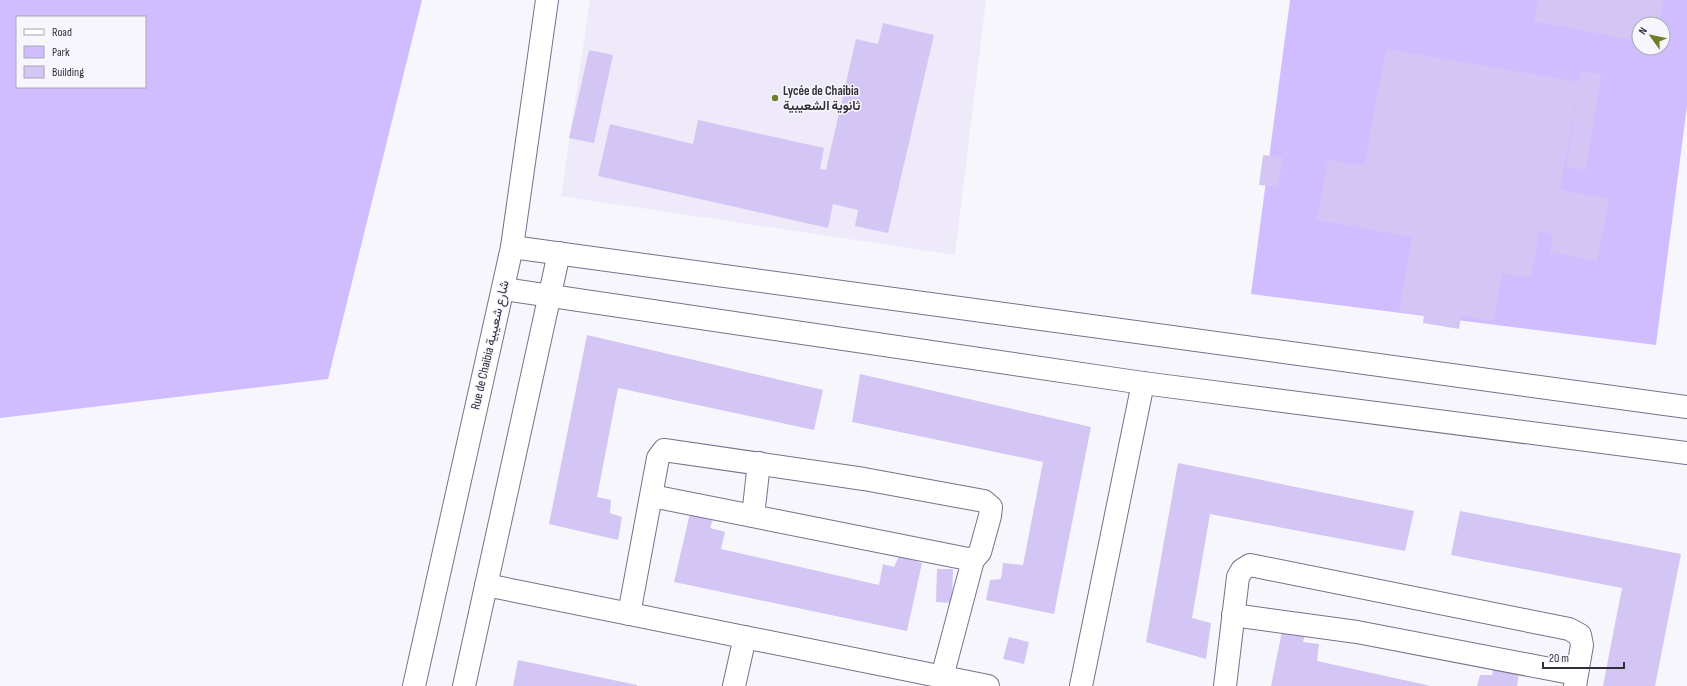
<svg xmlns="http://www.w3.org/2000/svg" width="1687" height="686" font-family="'Sofia Sans Condensed',Vazirmatn,sans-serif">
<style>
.built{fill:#eeeafa}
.green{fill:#d0bdff;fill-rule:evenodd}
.building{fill:#d3c6f4}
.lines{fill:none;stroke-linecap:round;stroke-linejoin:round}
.minor-casing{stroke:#78708c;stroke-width:24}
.minor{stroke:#fff;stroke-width:22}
.poi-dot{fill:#707d2a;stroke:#f8f6fd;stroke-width:1.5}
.labels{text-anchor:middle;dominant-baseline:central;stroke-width:3;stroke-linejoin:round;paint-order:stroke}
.poi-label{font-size:13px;font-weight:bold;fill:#322f3b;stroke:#f8f6fd;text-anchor:start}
.street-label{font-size:13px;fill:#322f3b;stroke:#f8f6fd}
</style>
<rect width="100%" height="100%" fill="#f8f6fd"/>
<polygon class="built" points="590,0 986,0 955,255 561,196"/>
<g class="green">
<path d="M 0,0 L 422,0 L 328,379 L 0,418 ZM 17,17 L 145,17 L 145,87 L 17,87 Z"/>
<path d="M 1290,0 L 1687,0 L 1687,106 L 1656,345 L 1251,294 ZM 1639,24 L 1663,24 L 1663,48 L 1639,48 Z"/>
</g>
<g class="building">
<polygon points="1538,0 1664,0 1659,24 1639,24 1639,41 1534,21"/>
<polygon points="883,23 934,35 888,233 855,226 858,210 833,204 828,228 598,176 610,124 693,144 698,120 824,148 820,169 826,170 856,39 878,44"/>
<polygon points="1386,49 1579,82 1560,190 1609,199 1597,261 1550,252 1553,234 1539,231 1531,278 1502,273 1494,321 1461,315 1459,329 1423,323 1424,315 1399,311 1412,237 1317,220 1328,160 1364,166"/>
<polygon points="589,50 613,55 594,143 569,138"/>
<polygon points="1581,71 1601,74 1586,170 1566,167"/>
<polygon points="1263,155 1283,158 1278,187 1259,185"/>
<polygon points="587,335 823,390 814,430 618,388 597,497 611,500 610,513 622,517 618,540 549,524"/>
<polygon points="860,374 1091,427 1054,614 986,600 990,580 1001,579 1003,563 1023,565 1043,462 852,422"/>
<polygon points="1178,463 1414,511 1405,551 1210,514 1192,618 1211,623 1206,659 1146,642"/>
<polygon points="1460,511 1681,554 1655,686 1603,686 1622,588 1451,555"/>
<polygon points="690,513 713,519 710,528 725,532 721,549 879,585 883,564 894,567 899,556 922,563 907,631 674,582"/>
<polygon points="937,569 953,569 952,603 936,602"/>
<polygon points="1283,626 1306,630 1303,642 1319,644 1317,661 1431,686 1271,686"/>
<polygon points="1009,637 1029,642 1024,664 1003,659"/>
<polygon points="518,660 637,685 637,686 513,686"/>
<polygon points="1494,666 1519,672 1517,686 1477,686 1480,675 1492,675"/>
</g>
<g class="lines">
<g class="minor-casing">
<g id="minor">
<polyline points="512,247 1687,407"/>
<polyline points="503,289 1143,383 1687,453"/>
<polyline points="753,516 759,463"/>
<polyline points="486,585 988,686"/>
<polyline points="629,614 658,458 664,450 864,479 984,501 991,507 990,516 980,552 973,560 652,496"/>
<polyline points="1233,615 1357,632 1576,674"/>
<polyline points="942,677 973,560"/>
<polyline points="414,686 512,247 547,0"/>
<polyline points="464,686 559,253"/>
<polyline points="734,686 745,637"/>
<polyline points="1081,686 1143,383"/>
<polyline points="1225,686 1238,577 1242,570 1250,565 1569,629 1580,635 1582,645 1575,686"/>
</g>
</g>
<use href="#minor" class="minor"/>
</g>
<circle class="poi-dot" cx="775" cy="98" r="4"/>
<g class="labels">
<g class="poi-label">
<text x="783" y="91">Lycée de Chaibia<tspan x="783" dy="15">ثانوية الشعيبية</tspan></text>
</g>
<g class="street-label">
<text transform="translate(490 345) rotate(-77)">Rue de Chaibia شارع شعيبية</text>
</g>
</g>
<rect x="16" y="16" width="130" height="72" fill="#f8f6fd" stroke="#a9a6af"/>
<rect x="24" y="29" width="20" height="6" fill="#ffffff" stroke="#a9a6af"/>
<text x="52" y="36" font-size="12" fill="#322f3b">Road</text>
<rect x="24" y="46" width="20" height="12" fill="#d0bdff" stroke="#a9a6af"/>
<text x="52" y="56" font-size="12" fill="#322f3b">Park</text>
<rect x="24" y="66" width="20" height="12" fill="#d3c6f4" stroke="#a9a6af"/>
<text x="52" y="76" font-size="12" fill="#322f3b">Building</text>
<g transform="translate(1651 36) rotate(303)"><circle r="19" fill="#f8f6fd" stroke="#a9a6af"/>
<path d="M0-3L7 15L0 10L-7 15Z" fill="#707d2a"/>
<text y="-6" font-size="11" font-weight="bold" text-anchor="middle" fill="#322f3b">N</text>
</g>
<path d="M1543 662v6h81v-6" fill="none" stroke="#322f3b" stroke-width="2"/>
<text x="1549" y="662" font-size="12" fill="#322f3b" stroke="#f8f6fd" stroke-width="3" paint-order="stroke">20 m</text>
</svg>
